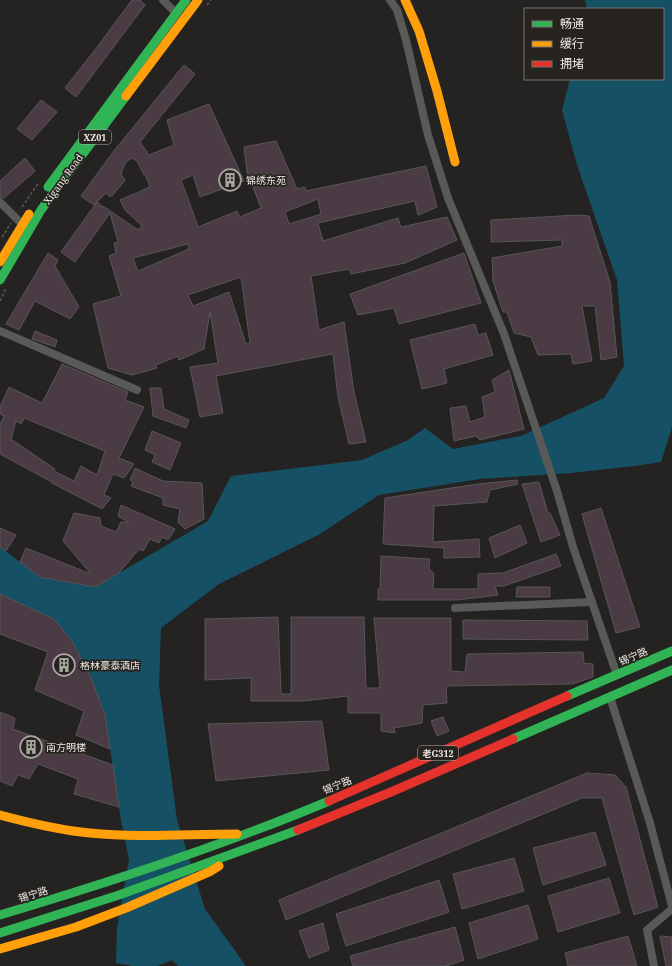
<svg xmlns="http://www.w3.org/2000/svg" width="672" height="966" font-family="'Noto Serif','Noto Sans SC',serif">
<style>
.water{fill:#165064}
.building{fill:#4b3b44;stroke:#585656;fill-rule:evenodd}
.lines{fill:none;stroke-linecap:round;stroke-linejoin:round}
.path{stroke:#5a5958;stroke-width:1.5;stroke-dasharray:3 2;stroke-linecap:butt}
.street{stroke:#595958;stroke-width:8}
.fast{stroke:#30b455;stroke-width:9}
.slow{stroke:#ff9f0a;stroke-width:9}
.jam{stroke:#e5322d;stroke-width:9}
.labels{text-anchor:middle;dominant-baseline:central;stroke-width:3.5;stroke-linejoin:round;paint-order:stroke}
.shield{fill:#27241f;stroke:#b2afab;stroke-width:1}
.shield-label{font-size:9px;font-weight:bold;fill:#edeae7}
.street-label{font-size:10px;fill:#edeae7;stroke:#27241f}
.poi-label{font-size:10px;fill:#edeae7;stroke:#27241f;text-anchor:start}
</style>
<rect width="100%" height="100%" fill="#252321"/>
<polygon class="water" points="585,0 672,0 672,427 661,462 635,466 571,473 480,479 379,495 320,534 219,584 161,628 159,685 177,820 205,909 246,966 178,966 172,960 157,966 133,966 116,963 117,928 129,859 121,821 105,715 91,678 73,643 54,619 0,594 0,547 40,577 95,587 208,521 231,476 362,460 408,440 425,428 453,449 521,436 604,398 624,366 617,280 577,165 562,110 570,79 663,79 663,9 587,9"/>
<g class="building">
<polygon points="132,0 140,0 145,5 76,97 65,88 98,46"/>
<path d="M 184,65 L 195,74 L 140,142 L 149,155 L 174,145 L 167,120 L 209,104 L 244,181 L 200,197 L 193,175 L 181,180 L 191,207 L 198,227 L 237,211 L 240,217 L 261,208 L 250,179 L 248,180 L 244,147 L 276,141 L 297,189 L 305,187 L 306,191 L 426,166 L 437,207 L 418,215 L 415,201 L 318,223 L 323,241 L 398,218 L 401,227 L 447,217 L 457,240 L 405,263 L 351,274 L 349,269 L 311,276 L 319,330 L 344,322 L 354,392 L 366,442 L 349,444 L 338,397 L 333,354 L 216,376 L 223,413 L 200,417 L 190,367 L 218,363 L 210,312 L 204,349 L 179,360 L 178,356 L 156,365 L 157,368 L 132,375 L 108,368 L 93,304 L 121,296 L 109,256 L 116,253 L 114,243 L 118,242 L 110,213 L 75,262 L 61,252 L 97,202 L 94,205 L 81,196 L 113,152 ZM 131,158 L 137,161 L 144,175 L 145,174 L 150,187 L 120,200 L 125,210 L 142,226 L 138,230 L 103,206 L 101,207 L 101,205 L 97,202 L 106,193 L 109,196 L 112,196 L 125,180 L 121,174 L 125,163 ZM 318,199 L 321,214 L 289,224 L 285,212 ZM 188,244 L 189,249 L 138,271 L 133,258 ZM 241,277 L 250,343 L 246,344 L 229,292 L 193,306 L 188,295 Z"/>
<polygon points="41,100 57,112 32,140 17,129"/>
<polygon points="25,158 35,171 4,198 0,197 0,181"/>
<polygon points="578,215 589,216 610,282 617,357 601,360 595,306 582,306 592,361 573,364 571,354 538,355 531,337 514,333 507,312 503,312 493,281 492,258 562,246 562,240 491,242 491,220"/>
<polygon points="48,253 58,260 55,266 79,307 70,319 35,301 19,330 6,324"/>
<polygon points="464,253 481,303 399,324 394,308 358,315 350,294"/>
<polygon points="475,324 478,335 486,333 493,355 444,369 447,383 422,389 410,340"/>
<polygon points="35,331 57,340 55,347 32,339"/>
<path d="M 62,364 L 128,392 L 125,400 L 144,407 L 119,458 L 134,464 L 124,478 L 113,474 L 104,495 L 111,498 L 102,509 L 52,483 L 52,482 L 0,454 L 0,425 L 4,416 L 0,414 L 0,407 L 9,387 L 42,403 ZM 24,418 L 105,451 L 97,475 L 81,466 L 74,481 L 54,471 L 55,469 L 11,439 L 16,421 L 21,424 Z"/>
<polygon points="509,370 524,429 480,440 476,436 454,441 450,408 466,406 470,422 485,417 482,397 495,392 492,380"/>
<polygon points="150,388 161,388 164,409 189,420 186,428 153,416"/>
<polygon points="152,431 181,443 170,470 152,462 155,455 145,450"/>
<polygon points="135,468 163,481 202,483 204,519 185,529 178,522 180,509 163,505 163,498 131,486 133,482 130,480"/>
<polygon points="517,480 518,484 490,490 487,502 434,506 433,542 479,539 480,557 444,558 444,548 383,544 385,498 478,484"/>
<polygon points="539,482 548,513 550,513 560,535 541,542 522,484"/>
<polygon points="121,505 175,529 168,540 162,537 159,543 150,539 143,551 139,549 119,573 95,587 40,577 20,562 26,548 91,574 63,541 74,513 100,518 101,526 116,532 121,522 129,523 118,516"/>
<polygon points="601,508 640,627 616,633 582,514"/>
<polygon points="520,525 527,543 495,558 489,538"/>
<polygon points="0,528 16,535 6,551 0,547"/>
<polygon points="556,554 561,566 504,586 495,586 498,595 457,600 378,600 378,589 380,589 381,556 430,559 429,568 434,574 433,589 478,589 478,574 503,573"/>
<polygon points="517,587 550,587 550,597 516,597"/>
<polygon points="0,594 54,619 73,643 91,678 105,715 110,749 76,735 84,711 35,690 48,652 0,634"/>
<polygon points="278,617 281,694 291,694 291,617 364,617 366,688 380,688 374,618 451,618 451,671 465,672 467,654 583,652 584,663 593,664 593,677 572,684 446,686 447,703 423,705 422,723 394,728 395,733 381,731 381,713 348,713 348,696 303,701 251,701 251,678 205,680 205,619"/>
<polygon points="463,620 587,621 588,640 463,639"/>
<polygon points="0,712 15,718 13,729 113,765 119,807 74,794 78,779 38,764 29,779 18,775 12,786 0,781"/>
<polygon points="443,717 449,731 437,736 431,721"/>
<polygon points="322,721 329,770 216,781 208,724"/>
<polygon points="587,773 615,775 626,787 658,907 634,915 602,798 582,798 286,920 279,900"/>
<polygon points="595,832 606,865 543,885 533,848"/>
<polygon points="514,858 524,891 462,909 453,874"/>
<polygon points="609,878 620,913 558,932 548,896"/>
<polygon points="439,880 449,912 346,946 336,914"/>
<polygon points="528,905 538,939 478,959 469,923"/>
<polygon points="323,923 329,950 309,958 299,931"/>
<polygon points="455,927 464,960 446,966 353,966 350,956"/>
<polygon points="628,936 637,966 568,966 565,953"/>
<polygon points="660,936 672,937 672,966 666,966"/>
</g>
<g class="lines">
<g class="path">
<polyline points="207,5 211,0"/>
<polyline points="22,207 39,182"/>
<polyline points="2,237 11,223"/>
<polyline points="0,301 6,288"/>
</g>
<g class="street">
<polyline points="163,0 176,13"/>
<polyline points="390,0 397,10 406,40 428,135 448,198 504,334 557,491 573,547 617,675"/>
<polyline points="0,202 22,224"/>
<polyline points="0,331 137,390"/>
<polyline points="455,608 592,602"/>
<polyline points="610,697 650,823 672,906"/>
<polyline points="654,966 647,930 672,909"/>
</g>
<g class="fast">
<polyline points="48,187 186,0"/>
<polyline points="0,280 41,210 126,96"/>
<polyline points="567,696 672,651"/>
<polyline points="513,739 672,670"/>
<path d="M 0,915 C 111,882 222,846 329,801"/>
<polyline points="0,933 119,895 298,830"/>
</g>
<g class="slow">
<polyline points="405,0 419,31 437,91 455,162"/>
<polyline points="126,96 198,0"/>
<polyline points="0,262 29,214"/>
<path d="M 0,815 C 30,823 59,830 90,833 C 139,838 188,834 237,834"/>
<polyline points="0,949 76,927 126,908 211,871 219,866"/>
</g>
<g class="jam">
<polyline points="329,801 567,696"/>
<polyline points="298,830 391,792 513,739"/>
</g>
</g>
<defs>
<g id="building-ring" transform="scale(1.15)"><circle r="9.5" fill="#27241f" stroke="#a7a4a2" stroke-width="1.5"/><path d="M-4-6H4V6H1V3H-1V6H-4ZM-2.5-4.3h1.7v1.8h-1.7ZM.8-4.3h1.7v1.8H.8ZM-2.5-1h1.7V.8h-1.7ZM.8-1h1.7V.8H.8Z" fill="#a7a4a2"/></g>
</defs>
<g fill-rule="evenodd">
<use href="#building-ring" x="230" y="180"/>
<use href="#building-ring" x="64" y="665"/>
<use href="#building-ring" x="31" y="747"/>
</g>
<g class="labels">
<g class="shield">
<rect x="79" y="130" width="32" height="14" rx="3"/>
<rect x="418" y="746" width="40" height="14" rx="3"/>
</g>
<g class="shield-label">
<text x="95" y="137">XZ01</text>
<text x="438" y="753">老G312</text>
</g>
<g class="street-label">
<text transform="translate(63 179) rotate(-54)">Xigang Road</text>
<text transform="translate(633 656) rotate(-23)">锡宁路</text>
<text transform="translate(337 785) rotate(-22)">锡宁路</text>
<text transform="translate(33 894) rotate(-17)">锡宁路</text>
</g>
<g class="poi-label">
<text x="246" y="180">锦绣东苑</text>
<text x="80" y="665">格林豪泰酒店</text>
<text x="46" y="747">南方明楼</text>
</g>
</g>
<rect x="524" y="8" width="140" height="72" fill="#27241f" stroke="#76736f"/>
<rect x="532" y="21" width="20" height="6" fill="#30b455" stroke="#76736f"/>
<text x="560" y="28" font-size="12" fill="#edeae7">畅通</text>
<rect x="532" y="41" width="20" height="6" fill="#ff9f0a" stroke="#76736f"/>
<text x="560" y="48" font-size="12" fill="#edeae7">缓行</text>
<rect x="532" y="61" width="20" height="6" fill="#e5322d" stroke="#76736f"/>
<text x="560" y="68" font-size="12" fill="#edeae7">拥堵</text>
</svg>
